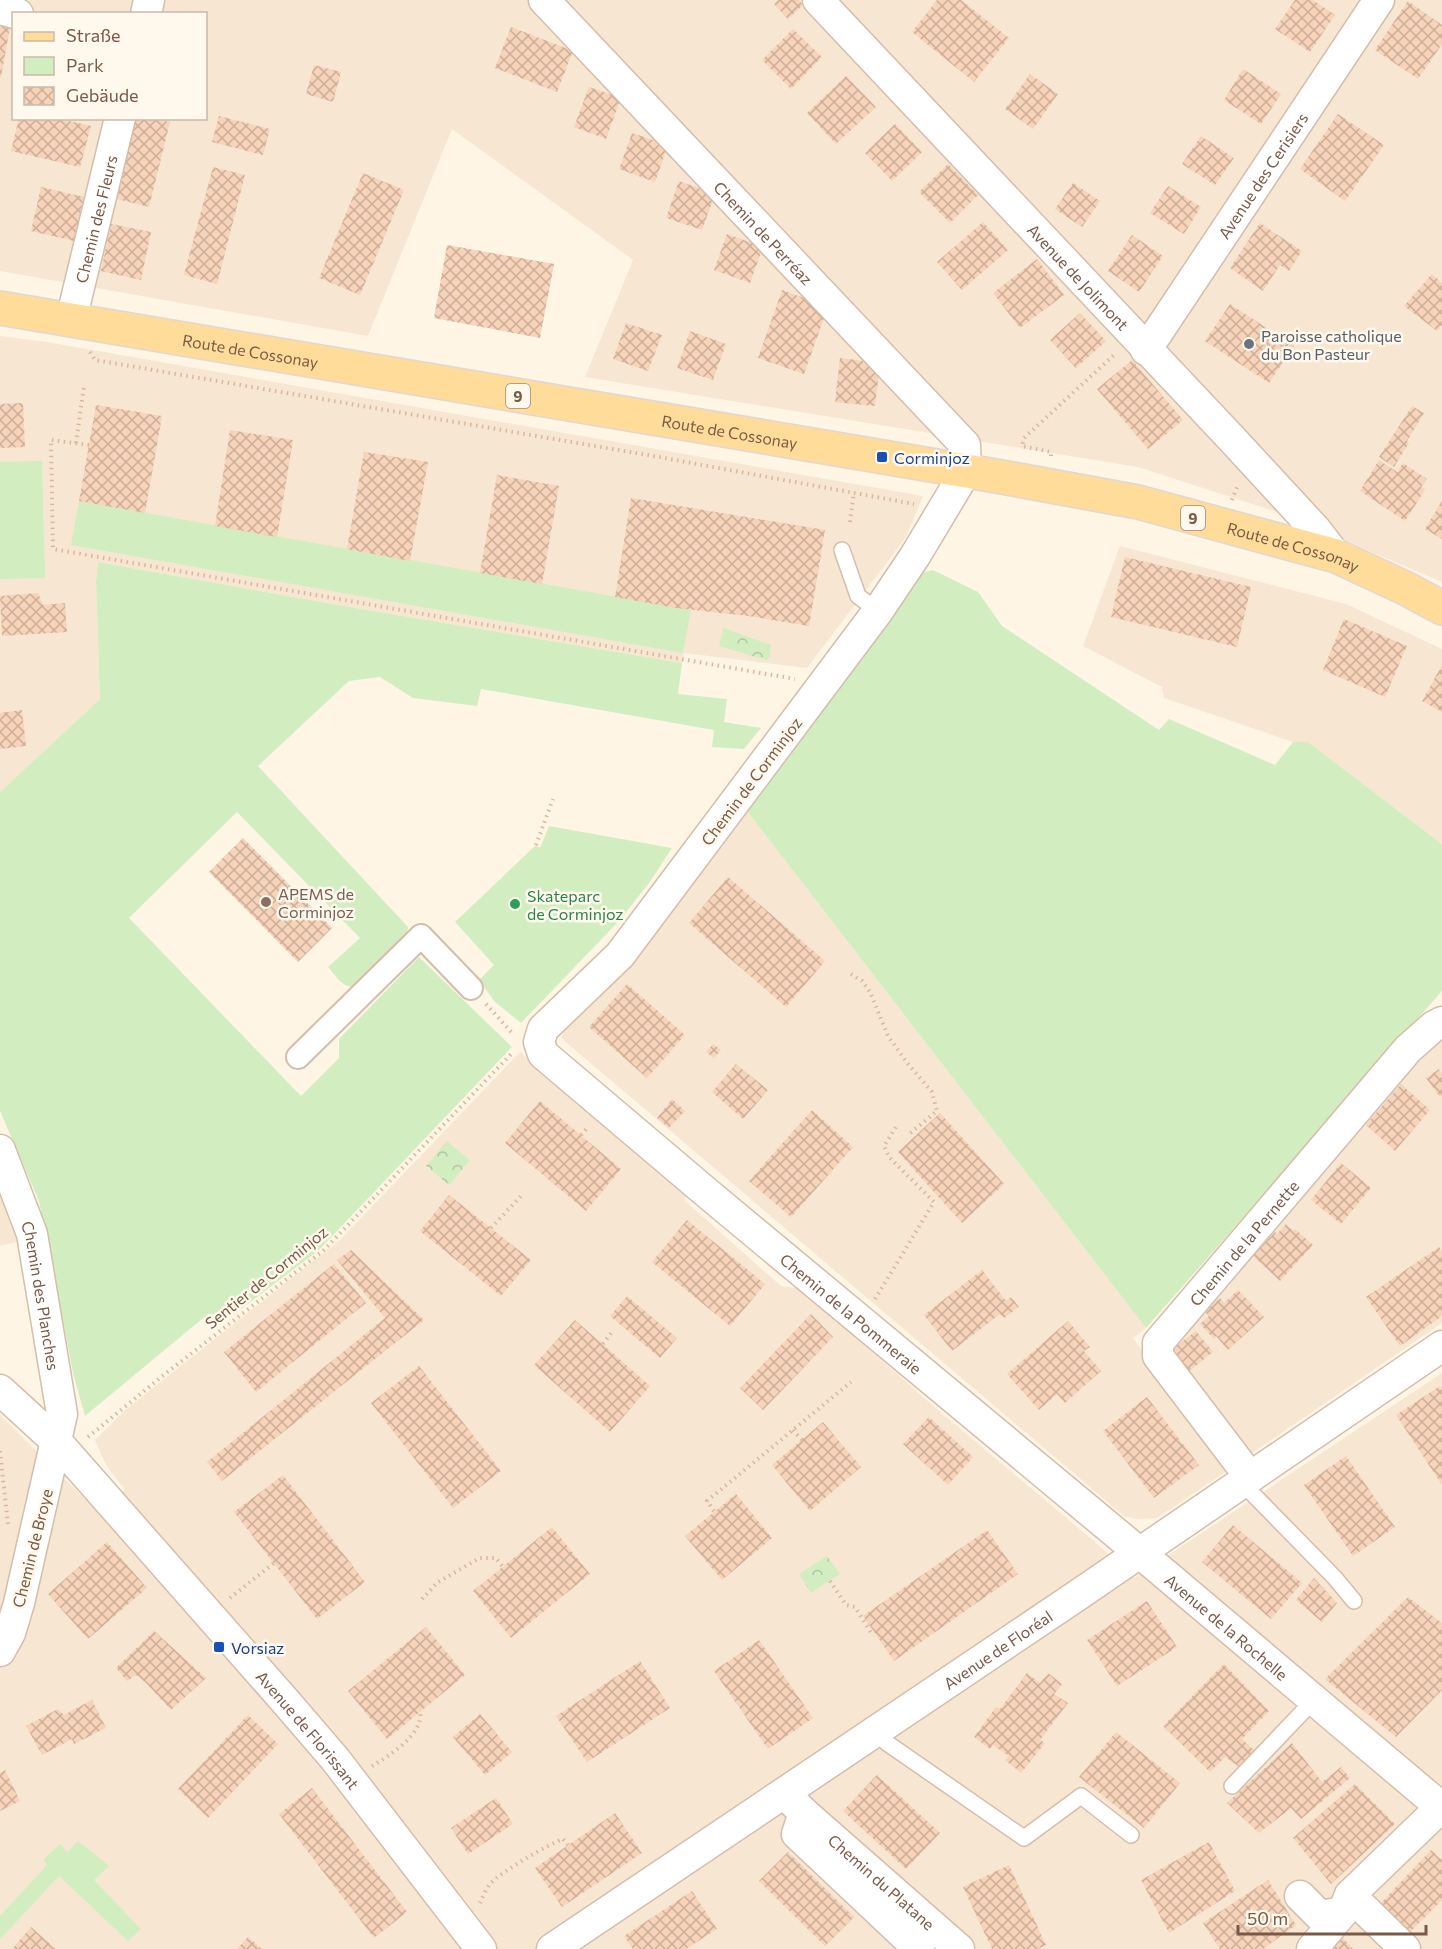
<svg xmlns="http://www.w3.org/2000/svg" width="1442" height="1949" font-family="Commissioner,sans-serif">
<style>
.residential{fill:#f7e7d2;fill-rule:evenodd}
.green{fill:#d2eec1}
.forest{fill:url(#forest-crowns)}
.building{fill:url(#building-cross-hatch)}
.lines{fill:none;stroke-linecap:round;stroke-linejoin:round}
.service-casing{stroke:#d4beab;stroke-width:18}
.pedestrian-casing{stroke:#d4beab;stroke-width:26}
.minor-casing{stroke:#d4beab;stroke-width:33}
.primary-casing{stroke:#dfd7d3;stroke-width:36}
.path{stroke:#dcb69c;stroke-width:4;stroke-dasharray:1.5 4.5;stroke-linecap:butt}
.service{stroke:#fff;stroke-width:15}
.pedestrian{stroke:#fff;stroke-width:22}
.minor{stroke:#fff;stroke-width:30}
.primary{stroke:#ffdc9a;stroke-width:33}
.worship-dot{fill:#6b7280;stroke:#fff8ec;stroke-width:2}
.transit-dot{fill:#1a4fb4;stroke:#fff8ec;stroke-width:2}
.education-dot{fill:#8d6e63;stroke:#fff8ec;stroke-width:2}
.leisure-dot{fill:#2e9e5b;stroke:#fff8ec;stroke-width:2}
.labels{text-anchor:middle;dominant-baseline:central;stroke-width:5;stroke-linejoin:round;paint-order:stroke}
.shield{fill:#fff8ec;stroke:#a28978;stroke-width:1.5}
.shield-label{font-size:15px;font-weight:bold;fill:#7a5a47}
.street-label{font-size:16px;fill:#7a5a47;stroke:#fff8ec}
.worship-label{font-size:16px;fill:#5b616d;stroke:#fff8ec;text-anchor:start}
.transit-label{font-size:16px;fill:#164399;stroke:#fff8ec;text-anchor:start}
.education-label{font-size:16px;fill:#785e54;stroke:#fff8ec;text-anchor:start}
.leisure-label{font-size:16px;fill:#27864d;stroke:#fff8ec;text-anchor:start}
</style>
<defs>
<pattern id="forest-crowns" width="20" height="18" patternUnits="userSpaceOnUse" patternTransform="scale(1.5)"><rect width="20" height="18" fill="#d2eec1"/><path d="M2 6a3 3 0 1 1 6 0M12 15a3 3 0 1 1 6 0" fill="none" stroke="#afc49f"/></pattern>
<pattern id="building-cross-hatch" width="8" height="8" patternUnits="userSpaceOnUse" patternTransform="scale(1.5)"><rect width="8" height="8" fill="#f6d3b9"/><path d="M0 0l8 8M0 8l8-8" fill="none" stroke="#ccae98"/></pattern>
</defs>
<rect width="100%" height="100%" fill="#fef5e4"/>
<g class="residential">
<path d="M 0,0 L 1442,0 L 1442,582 L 1277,512 L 1138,467 L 585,377 L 633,260 L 452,129 L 368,336 L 0,271 ZM 14,14 L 206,14 L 206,118 L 14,118 Z"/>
<polygon points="0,336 47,342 923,496 906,537 807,668 684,653 682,663 344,606 98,562 96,581 100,699 0,792"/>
<polygon points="1120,546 1346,604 1442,649 1442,844 1308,742 1293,742 1164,698 1162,687 1083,646"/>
<polygon points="747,811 1146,1328 1133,1338 1225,1463 1225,1472 1157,1518 1136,1519 1124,1516 561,1038 565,1030 629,963"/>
<polygon points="1442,1030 1442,1323 1249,1455 1167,1352"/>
<polygon points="520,1052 688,1189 684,1200 781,1286 801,1289 931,1404 1095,1542 1134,1578 1442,1373 1442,1949 0,1949 0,1415 99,1513 125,1490 106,1465 95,1440 124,1411 341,1239"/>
<polygon points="0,1181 24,1240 0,1246"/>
</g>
<g class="green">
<polygon points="42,461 45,578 0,579 0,462"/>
<polygon points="79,501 691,610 683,653 71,545"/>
<path d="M 98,562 L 344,606 L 682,663 L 678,694 L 727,699 L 724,722 L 761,728 L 744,749 L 712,747 L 714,730 L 481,689 L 477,706 L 413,698 L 380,677 L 349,681 L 258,766 L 408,927 L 406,939 L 356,987 C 342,988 337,977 328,967 L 360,938 L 237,812 L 129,918 L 301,1096 L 339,1058 L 339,1039 L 419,957 L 512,1047 L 319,1250 L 228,1319 L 208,1314 L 85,1416 L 74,1377 L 39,1201 L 0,1111 L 0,792 L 100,699 L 96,581 Z"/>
<polygon points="933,570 978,592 1002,626 1159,730 1169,719 1275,765 1293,742 1308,742 1442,844 1442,991 1146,1328 747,811 922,573"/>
<polygon points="549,826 672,848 649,883 619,921 521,1023 495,1002 479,980 494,965 455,922 536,845 540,848"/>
<polygon points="78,1841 109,1866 94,1880 141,1929 128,1941 59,1876 0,1939 0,1916 47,1865 43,1860 60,1844 67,1852"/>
</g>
<g class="forest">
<polygon points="724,628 771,645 770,657 766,660 719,646"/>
<polygon points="447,1141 470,1160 449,1185 426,1166"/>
<polygon points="827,1556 840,1574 811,1593 799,1574"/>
</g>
<g class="building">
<polygon points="778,0 799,0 803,5 788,19 774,4"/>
<polygon points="937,0 961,0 1009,38 974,82 912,32"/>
<polygon points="1295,0 1313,0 1335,15 1310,52 1275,29"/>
<polygon points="1408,1 1442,25 1442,44 1418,79 1375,50"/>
<polygon points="0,25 10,27 1,77 0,77"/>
<polygon points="511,27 573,51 557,92 495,68"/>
<polygon points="793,29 822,57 791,89 762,60"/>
<polygon points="314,65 341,72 333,102 306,94"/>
<polygon points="1243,69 1281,94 1261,124 1224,100"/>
<polygon points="1030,74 1058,94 1033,129 1005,109"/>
<polygon points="846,76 876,107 836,144 807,113"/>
<polygon points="589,87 621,98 606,139 574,127"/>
<polygon points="1338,114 1384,145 1345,201 1300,169"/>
<polygon points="219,116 270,129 263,155 212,142"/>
<polygon points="19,118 56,118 91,126 80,167 11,151"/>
<polygon points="136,118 150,118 170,122 149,207 117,199"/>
<polygon points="895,124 922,152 892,181 865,153"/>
<polygon points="632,133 668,145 655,182 619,169"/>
<polygon points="1201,136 1234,158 1215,185 1182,164"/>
<polygon points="948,164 978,195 950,223 919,192"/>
<polygon points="213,167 245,175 217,284 184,275"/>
<polygon points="363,173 404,190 360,295 319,278"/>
<polygon points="679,181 715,194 702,230 666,218"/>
<polygon points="1073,183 1100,201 1082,227 1055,209"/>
<polygon points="1168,186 1201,207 1184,234 1150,213"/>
<polygon points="41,187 84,197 74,241 31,231"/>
<polygon points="983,222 1008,250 962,290 937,262"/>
<polygon points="1260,223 1302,251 1289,271 1280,265 1263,291 1230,268"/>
<polygon points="111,224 151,232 141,280 101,271"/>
<polygon points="727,234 763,247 750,283 714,270"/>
<polygon points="1132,235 1163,256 1139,292 1108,271"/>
<polygon points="447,245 554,264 540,338 434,318"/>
<polygon points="1037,259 1064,295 1020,328 993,293"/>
<polygon points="1432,274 1442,283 1442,325 1437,331 1404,306"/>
<polygon points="782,290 828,307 804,374 758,358"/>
<polygon points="1230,304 1294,346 1269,383 1205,341"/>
<polygon points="1080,313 1106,341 1076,368 1050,340"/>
<polygon points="626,323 662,335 648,371 613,359"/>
<polygon points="690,331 726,344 713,380 677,368"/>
<polygon points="840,358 880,363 875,406 835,402"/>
<polygon points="1132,360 1183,420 1148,449 1097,389"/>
<polygon points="23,403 25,447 0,448 0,404"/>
<polygon points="96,405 162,416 145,513 79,501"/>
<polygon points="1412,406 1424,413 1407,441 1409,443 1394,467 1379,457"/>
<polygon points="230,430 293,440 277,537 215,526"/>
<polygon points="364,452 428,462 410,561 347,549"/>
<polygon points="1379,460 1397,472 1403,463 1427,479 1421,487 1425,490 1405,521 1360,491"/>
<polygon points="497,475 559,486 542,584 480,573"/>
<polygon points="631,498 825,530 809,626 748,616 676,608 615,597"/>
<polygon points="1442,501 1442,539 1425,529"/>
<polygon points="1125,557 1251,587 1237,647 1111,617"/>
<polygon points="38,593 43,605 65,603 67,632 2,636 0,596"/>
<polygon points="1344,619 1407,646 1385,697 1323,670"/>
<polygon points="1442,665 1442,712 1422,701"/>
<polygon points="22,710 26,746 0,749 0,713"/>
<polygon points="243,838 332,928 298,962 209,872"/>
<polygon points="728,877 825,961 786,1007 689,923"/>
<polygon points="627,984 685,1035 647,1078 589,1027"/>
<polygon points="713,1044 721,1050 714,1058 706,1052"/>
<polygon points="736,1064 768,1090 743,1119 712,1092"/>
<polygon points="1439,1069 1442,1074 1442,1096 1440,1097 1426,1078"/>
<polygon points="1401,1084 1430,1110 1395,1151 1366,1125"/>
<polygon points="672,1099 685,1111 669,1128 657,1118"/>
<polygon points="540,1101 621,1169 586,1211 505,1143"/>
<polygon points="812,1110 853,1147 791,1217 749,1181"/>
<polygon points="940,1113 1004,1184 962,1223 898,1152"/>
<polygon points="1341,1163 1371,1188 1341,1224 1311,1200"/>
<polygon points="449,1195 531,1260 501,1296 420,1231"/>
<polygon points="687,1220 765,1284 730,1326 652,1262"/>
<polygon points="1286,1224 1293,1231 1295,1229 1313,1245 1280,1281 1253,1256 1275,1232 1277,1234"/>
<polygon points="1439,1247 1442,1252 1442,1316 1400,1346 1366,1297"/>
<polygon points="351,1250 424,1320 222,1481 207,1462 385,1318 337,1260"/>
<polygon points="334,1264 366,1303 256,1392 224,1352"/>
<polygon points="982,1270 1006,1301 1011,1297 1019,1307 1004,1318 1000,1314 952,1351 924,1315"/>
<polygon points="1238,1290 1264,1317 1228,1350 1216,1336 1214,1339 1200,1324 1209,1316 1205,1312 1220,1298 1224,1303"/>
<polygon points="627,1296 677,1338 660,1358 610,1316"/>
<polygon points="811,1314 833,1337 763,1410 740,1388"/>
<polygon points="575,1320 650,1386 610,1432 534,1365"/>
<polygon points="1068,1321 1090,1347 1084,1351 1101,1371 1065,1403 1057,1394 1039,1410 1007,1374"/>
<polygon points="1196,1331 1213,1352 1188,1372 1171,1350"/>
<polygon points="419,1366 501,1471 453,1508 371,1403"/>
<polygon points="1440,1386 1442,1389 1442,1485 1396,1415"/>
<polygon points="1147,1397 1199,1465 1154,1498 1103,1431"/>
<polygon points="929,1417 973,1457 948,1485 903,1444"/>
<polygon points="823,1422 861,1467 810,1511 772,1465"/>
<polygon points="1346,1456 1395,1527 1353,1556 1304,1485"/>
<polygon points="283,1475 365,1582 317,1619 234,1512"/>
<polygon points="736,1494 772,1538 722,1580 685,1536"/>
<polygon points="1233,1525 1302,1583 1271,1619 1202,1562"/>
<polygon points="552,1527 590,1574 511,1638 473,1591"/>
<polygon points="987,1530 1018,1574 894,1661 863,1616"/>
<polygon points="107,1542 147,1588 88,1639 48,1594"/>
<polygon points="1314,1578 1337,1603 1322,1622 1296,1600"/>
<polygon points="1408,1597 1442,1623 1442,1690 1396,1737 1325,1679"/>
<polygon points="1147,1601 1177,1647 1117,1686 1087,1640"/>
<polygon points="426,1627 465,1675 387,1739 348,1691"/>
<polygon points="154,1631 206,1678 171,1710 145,1682 136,1675 127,1681 116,1668"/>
<polygon points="759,1640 813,1718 768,1749 714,1671"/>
<polygon points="640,1661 670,1708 587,1762 556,1716"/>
<polygon points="1224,1664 1269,1711 1242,1739 1256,1752 1241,1768 1225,1757 1210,1772 1163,1726"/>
<polygon points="1027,1673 1040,1683 1048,1673 1062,1684 1054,1694 1068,1703 1040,1740 1045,1743 1021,1773 1005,1760 1009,1756 993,1745 990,1749 974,1737 996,1707 1000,1709"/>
<polygon points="92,1700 106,1728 74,1744 72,1739 42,1755 26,1726 58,1709 64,1715"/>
<polygon points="480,1714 512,1752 485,1775 453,1737"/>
<polygon points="248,1715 278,1744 208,1818 178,1789"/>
<polygon points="1116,1732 1180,1783 1144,1828 1079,1777"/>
<polygon points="1292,1743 1322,1782 1341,1767 1350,1778 1301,1819 1291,1808 1259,1833 1227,1803"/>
<polygon points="5,1770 20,1801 0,1811 0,1773"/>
<polygon points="877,1775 940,1833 906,1869 843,1811"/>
<polygon points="1355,1784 1395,1824 1331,1884 1293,1838"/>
<polygon points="312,1788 407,1912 374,1938 279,1814"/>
<polygon points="496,1798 513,1824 468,1854 451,1828"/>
<polygon points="615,1813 642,1853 562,1907 535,1868"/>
<polygon points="1209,1842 1235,1891 1169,1933 1141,1880"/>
<polygon points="1431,1850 1442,1860 1442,1900 1410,1932 1381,1903"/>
<polygon points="788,1852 854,1917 825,1946 759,1881"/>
<polygon points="1009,1865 1046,1945 1038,1949 992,1949 963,1887"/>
<polygon points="1268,1880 1296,1925 1263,1949 1220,1949 1203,1923"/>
<polygon points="692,1891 717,1929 686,1949 633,1949 624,1936"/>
<polygon points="31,1927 56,1949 12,1949"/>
<polygon points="1341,1936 1353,1949 1327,1949"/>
<polygon points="248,1937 262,1949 237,1949"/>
</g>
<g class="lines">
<g class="service-casing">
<g id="service">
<polyline points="842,550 858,596 878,611"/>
<polyline points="1242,1483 1335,1578 1354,1601"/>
<polyline points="875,1732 887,1743 1024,1838 1081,1796 1131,1835"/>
<polyline points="1232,1786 1314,1700"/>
</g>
</g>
<g class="pedestrian-casing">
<polyline id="pedestrian" points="298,1057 421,936 471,988"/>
</g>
<g class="minor-casing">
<g id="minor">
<path id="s1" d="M 544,0 L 965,445 L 966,471 L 915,556 L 878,611 L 620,955 L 543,1029 L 539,1042 L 543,1054 L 707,1193 L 1140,1553 L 1442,1808"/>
<path id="s2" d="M 818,0 L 1232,439 L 1316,530 L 1336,556"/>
<polyline points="0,9 18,14"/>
<polyline points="146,14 149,0"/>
<path id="s3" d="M 71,320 L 120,118"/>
<path id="s4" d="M 1146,350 L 1379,0"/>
<path id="s5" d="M 0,1150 L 32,1234 L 62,1414 L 19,1603 L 10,1633 L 0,1651"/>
<path id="s6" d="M 0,1390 L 57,1442 L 286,1702 L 335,1759 L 481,1949"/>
<path id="s7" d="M 1250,1477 L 1158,1356 L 1158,1343 L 1408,1049 L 1434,1026 L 1442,1022"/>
<path id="s8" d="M 784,1793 L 804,1813 L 959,1949"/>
<polyline points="804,1813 797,1834 919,1949"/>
<polyline points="1350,1895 1405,1949"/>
<polyline points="1300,1896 1320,1916 1343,1912"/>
<path id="s9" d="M 552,1949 L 1075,1597 L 1442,1346"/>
<polyline points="1312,1949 1343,1912 1350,1895 1441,1807"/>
</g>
</g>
<g class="primary-casing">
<g id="primary">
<path id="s10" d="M 0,308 L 996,476 L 1138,502 L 1336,556 L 1405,588 L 1442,608"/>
</g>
</g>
<g class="path">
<polyline points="90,352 95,360 659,457 914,504"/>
<polyline points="76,443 84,386"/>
<polyline points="89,445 51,440 53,549 795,679"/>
<polyline points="1051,456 1051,452 1022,446 1024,438 1115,354"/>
<polyline points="1232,500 1238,485"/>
<polyline points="850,522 854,492"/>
<polyline points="536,845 553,799"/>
<polyline points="851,974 862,981 870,992 888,1036 908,1064 932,1092 937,1111 908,1135"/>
<polyline points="486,1004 513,1034"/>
<polyline points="581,1135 589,1126"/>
<polyline points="491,1228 521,1196"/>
<polyline points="875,1299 934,1202 889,1157 884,1146 896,1127"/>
<polyline points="603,1344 612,1332"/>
<polyline points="793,1430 802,1440"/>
<polyline points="88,1437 165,1374 324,1250 513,1052"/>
<polyline points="0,1451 8,1525"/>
<polyline points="714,1511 707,1501 851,1382"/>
<polyline points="830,1581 846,1605 855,1607 873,1636"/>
<polyline points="230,1598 274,1563"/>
<polyline points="422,1599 438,1582 480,1558 496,1558 503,1567"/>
<path d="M 372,1766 C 389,1756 424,1734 420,1712"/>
<path d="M 480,1903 C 483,1897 486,1888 491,1883 C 501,1872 549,1844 563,1839 L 568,1845"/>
</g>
<use href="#service" class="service"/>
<use href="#pedestrian" class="pedestrian"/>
<use href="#minor" class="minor"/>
<use href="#primary" class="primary"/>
</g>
<circle class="worship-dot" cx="1249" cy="344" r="6"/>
<g class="transit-dot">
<rect x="876" y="451" width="12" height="12" rx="3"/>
<rect x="213" y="1641" width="12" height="12" rx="3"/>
</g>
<circle class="education-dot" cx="266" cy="902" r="6"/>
<circle class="leisure-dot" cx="515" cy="904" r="6"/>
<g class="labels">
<g class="shield">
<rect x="506" y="384" width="24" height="24" rx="4.5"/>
<rect x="1181" y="506" width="24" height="24" rx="4.5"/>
</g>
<g class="shield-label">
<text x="518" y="396">9</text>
<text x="1193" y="518">9</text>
</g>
<g class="street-label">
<text stroke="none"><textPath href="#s4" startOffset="210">Avenue des Cerisiers</textPath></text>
<text stroke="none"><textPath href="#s3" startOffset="104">Chemin des Fleurs</textPath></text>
<text stroke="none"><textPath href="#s1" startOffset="320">Chemin de Perréaz</textPath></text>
<text stroke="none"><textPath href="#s2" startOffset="380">Avenue de Jolimont</textPath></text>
<text stroke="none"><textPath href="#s10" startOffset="254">Route de Cossonay</textPath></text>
<text stroke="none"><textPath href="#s10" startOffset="740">Route de Cossonay</textPath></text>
<text stroke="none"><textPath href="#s10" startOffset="1316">Route de Cossonay</textPath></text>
<text transform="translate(751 781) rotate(-53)">Chemin de Corminjoz</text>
<text stroke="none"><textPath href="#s7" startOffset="297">Chemin de la Pernette</textPath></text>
<text transform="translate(266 1277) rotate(-39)">Sentier de Corminjoz</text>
<text stroke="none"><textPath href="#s5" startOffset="152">Chemin des Planches</textPath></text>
<text stroke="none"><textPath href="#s1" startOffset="1770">Chemin de la Pommeraie</textPath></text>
<text transform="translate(32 1548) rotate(-76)">Chemin de Broye</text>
<text stroke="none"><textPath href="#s1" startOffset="2259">Avenue de la Rochelle</textPath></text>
<text stroke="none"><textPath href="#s9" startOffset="537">Avenue de Floréal</textPath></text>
<text stroke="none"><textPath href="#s6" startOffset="459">Avenue de Florissant</textPath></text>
<text stroke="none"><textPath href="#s8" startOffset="132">Chemin du Platane</textPath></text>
</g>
<g class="worship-label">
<text x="1261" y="335">Paroisse catholique<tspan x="1261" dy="18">du Bon Pasteur</tspan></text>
</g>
<g class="transit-label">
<text x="894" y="457">Corminjoz</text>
<text x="231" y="1647">Vorsiaz</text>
</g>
<g class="education-label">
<text x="278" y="893">APEMS de<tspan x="278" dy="18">Corminjoz</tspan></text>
</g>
<g class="leisure-label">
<text x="527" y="895">Skateparc<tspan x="527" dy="18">de Corminjoz</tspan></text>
</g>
</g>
<rect x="12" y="12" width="195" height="108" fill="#fff8ec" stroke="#cab9aa" stroke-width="1.5"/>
<rect x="24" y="32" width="30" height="9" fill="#ffdc9a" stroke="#cab9aa" stroke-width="1.5"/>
<text x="66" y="42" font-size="18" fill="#7a5a47">Straße</text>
<rect x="24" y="57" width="30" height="18" fill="#d2eec1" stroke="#cab9aa" stroke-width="1.5"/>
<text x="66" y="72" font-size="18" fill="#7a5a47">Park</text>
<rect x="24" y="87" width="30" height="18" fill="url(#building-cross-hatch)" stroke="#cab9aa" stroke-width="1.5"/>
<text x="66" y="102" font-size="18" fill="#7a5a47">Gebäude</text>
<path d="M1238 1925v9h188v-9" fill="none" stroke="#7a5a47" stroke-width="3"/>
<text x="1247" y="1925" font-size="18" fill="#7a5a47" stroke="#fff8ec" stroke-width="4.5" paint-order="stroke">50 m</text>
</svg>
